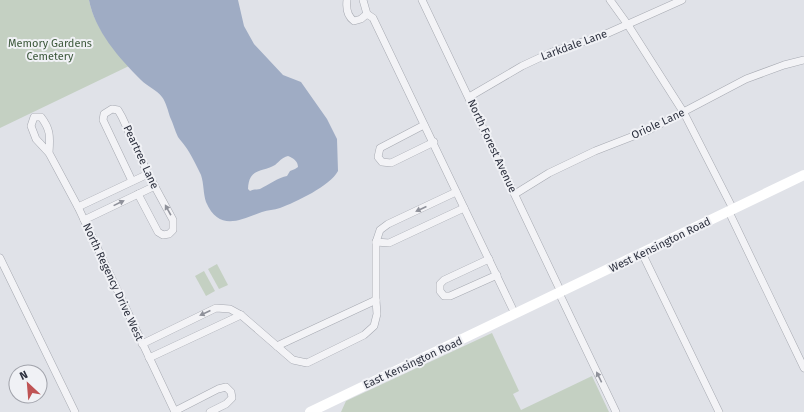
<svg xmlns="http://www.w3.org/2000/svg" width="804" height="412" font-family="'Fira Sans',sans-serif">
<style>
.green{fill:#c4d0c2}
.water{fill:#9facc4;fill-rule:evenodd}
.lines{fill:none;stroke-linecap:round;stroke-linejoin:round}
.street-casing{stroke:#a6a9b1;stroke-width:8}
.street{stroke:#f3f3f6;stroke-width:7}
.secondary{stroke:#fff;stroke-width:10}
.oneway{fill:#8f919a}
.labels{text-anchor:middle;dominant-baseline:central;stroke-width:4;stroke-linejoin:round;paint-order:stroke}
.park-label{font-size:11px;fill:#3b573a;stroke:#f0f1f5}
.street-label{font-size:11px;fill:#2b2f3d;stroke:#f0f1f5}
</style>
<rect width="100%" height="100%" fill="#e0e2e8"/>
<g class="green">
<path d="M 0,0 L 89,0 C 94,26 112,47 129,66 L 0,128 Z"/>
<polygon points="217,264 228,285 219,289 208,269"/>
<polygon points="204,271 215,291 206,296 195,276"/>
<polygon points="492,333 519,391 513,394 521,410 592,376 609,412 341,412 346,401"/>
</g>
<path class="water" d="M 89,0 L 238,0 L 244,26 L 254,44 L 283,75 L 301,82 L 327,119 L 337,139 L 338,171 C 330,186 296,202 280,208 C 274,210 268,210 262,212 C 240,220 219,232 206,202 C 203,193 204,184 201,175 C 198,169 190,152 185,146 C 183,143 180,140 178,137 C 175,131 173,123 170,117 C 168,111 166,102 162,97 C 157,90 147,86 141,80 C 119,58 95,31 89,0 ZM 288,156 C 293,158 298,161 298,167 L 295,169 L 290,171 L 287,176 C 279,177 268,185 260,189 C 256,190 254,189 250,191 L 248,189 C 249,167 262,173 275,165 C 280,161 281,158 288,156 Z"/>
<g class="lines">
<g class="street-casing">
<g id="street">
<path d="M 347,0 C 346,8 347,16 354,21 L 361,19 L 367,14"/>
<polyline points="363,0 367,14 373,18 515,314"/>
<polyline points="422,0 561,292"/>
<polyline points="610,0 628,25 684,113 733,209"/>
<polyline points="469,97 522,66 552,52 606,34 682,0"/>
<polyline points="424,125 380,148 378,157 382,162 391,163 434,142"/>
<path d="M 49,153 C 50,137 51,130 41,117 L 34,117 L 31,126 L 36,139 L 49,153 L 78,207 L 175,412"/>
<polyline points="132,181 103,120 104,114 112,109 118,110 122,117 148,174 173,220 173,230 169,234 163,235 158,232 138,194"/>
<polyline points="515,194 549,173 595,151 649,130 746,79 784,65 804,60"/>
<polyline points="78,207 148,174"/>
<polyline points="729,212 804,368"/>
<polyline points="84,220 155,186"/>
<polyline points="376,242 389,243 464,208"/>
<polyline points="642,253 719,412"/>
<polyline points="0,258 75,412"/>
<polyline points="489,259 444,280 440,284 440,291 444,296 450,296 497,275"/>
<polyline points="559,293 616,412"/>
<polyline points="142,344 216,308 230,309 241,315 293,360 307,363 364,335 374,326 377,314 376,300 376,242 380,230 388,224 456,192"/>
<polyline points="277,346 376,300"/>
<polyline points="149,358 241,315"/>
<polyline points="175,411 218,389 226,387 231,392 232,398 226,404 210,412"/>
</g>
</g>
<use href="#street" class="street"/>
<polyline class="secondary" points="310,412 804,175"/>
</g>
<defs><path id="oneway-solid" d="M-6-.8H1V-3.2L6.5 0L1 3.2V.8H-6Z"/></defs>
<g class="oneway">
<use href="#oneway-solid" transform="translate(119 203) rotate(-26)"/>
<use href="#oneway-solid" transform="translate(421 209) rotate(155)"/>
<use href="#oneway-solid" transform="translate(168 210) rotate(-119)"/>
<use href="#oneway-solid" transform="translate(205 313) rotate(155)"/>
<use href="#oneway-solid" transform="translate(599 377) rotate(-116)"/>
</g>
<g class="labels">
<g class="park-label">
<text x="50" y="43">Memory Gardens<tspan x="50" dy="13">Cemetery</tspan></text>
</g>
<g class="street-label">
<text transform="translate(574 45) rotate(-20)">Larkdale Lane</text>
<text transform="translate(658 124) rotate(-25)">Oriole Lane</text>
<text transform="translate(492 146) rotate(65)">North Forest Avenue</text>
<text transform="translate(141 157) rotate(65)">Peartree Lane</text>
<text transform="translate(660 245) rotate(-26)">West Kensington Road</text>
<text transform="translate(113 282) rotate(65)">North Regency Drive West</text>
<text transform="translate(413 363) rotate(-25)">East Kensington Road</text>
</g>
</g>
<g transform="translate(28 384) rotate(334)"><circle r="19" fill="#f0f1f5" stroke="#a1a3ab"/>
<path d="M0-3L7 15L0 10L-7 15Z" fill="#bf5354"/>
<text y="-6" font-size="11" font-weight="bold" text-anchor="middle" fill="#2b2f3d">N</text>
</g>
</svg>
